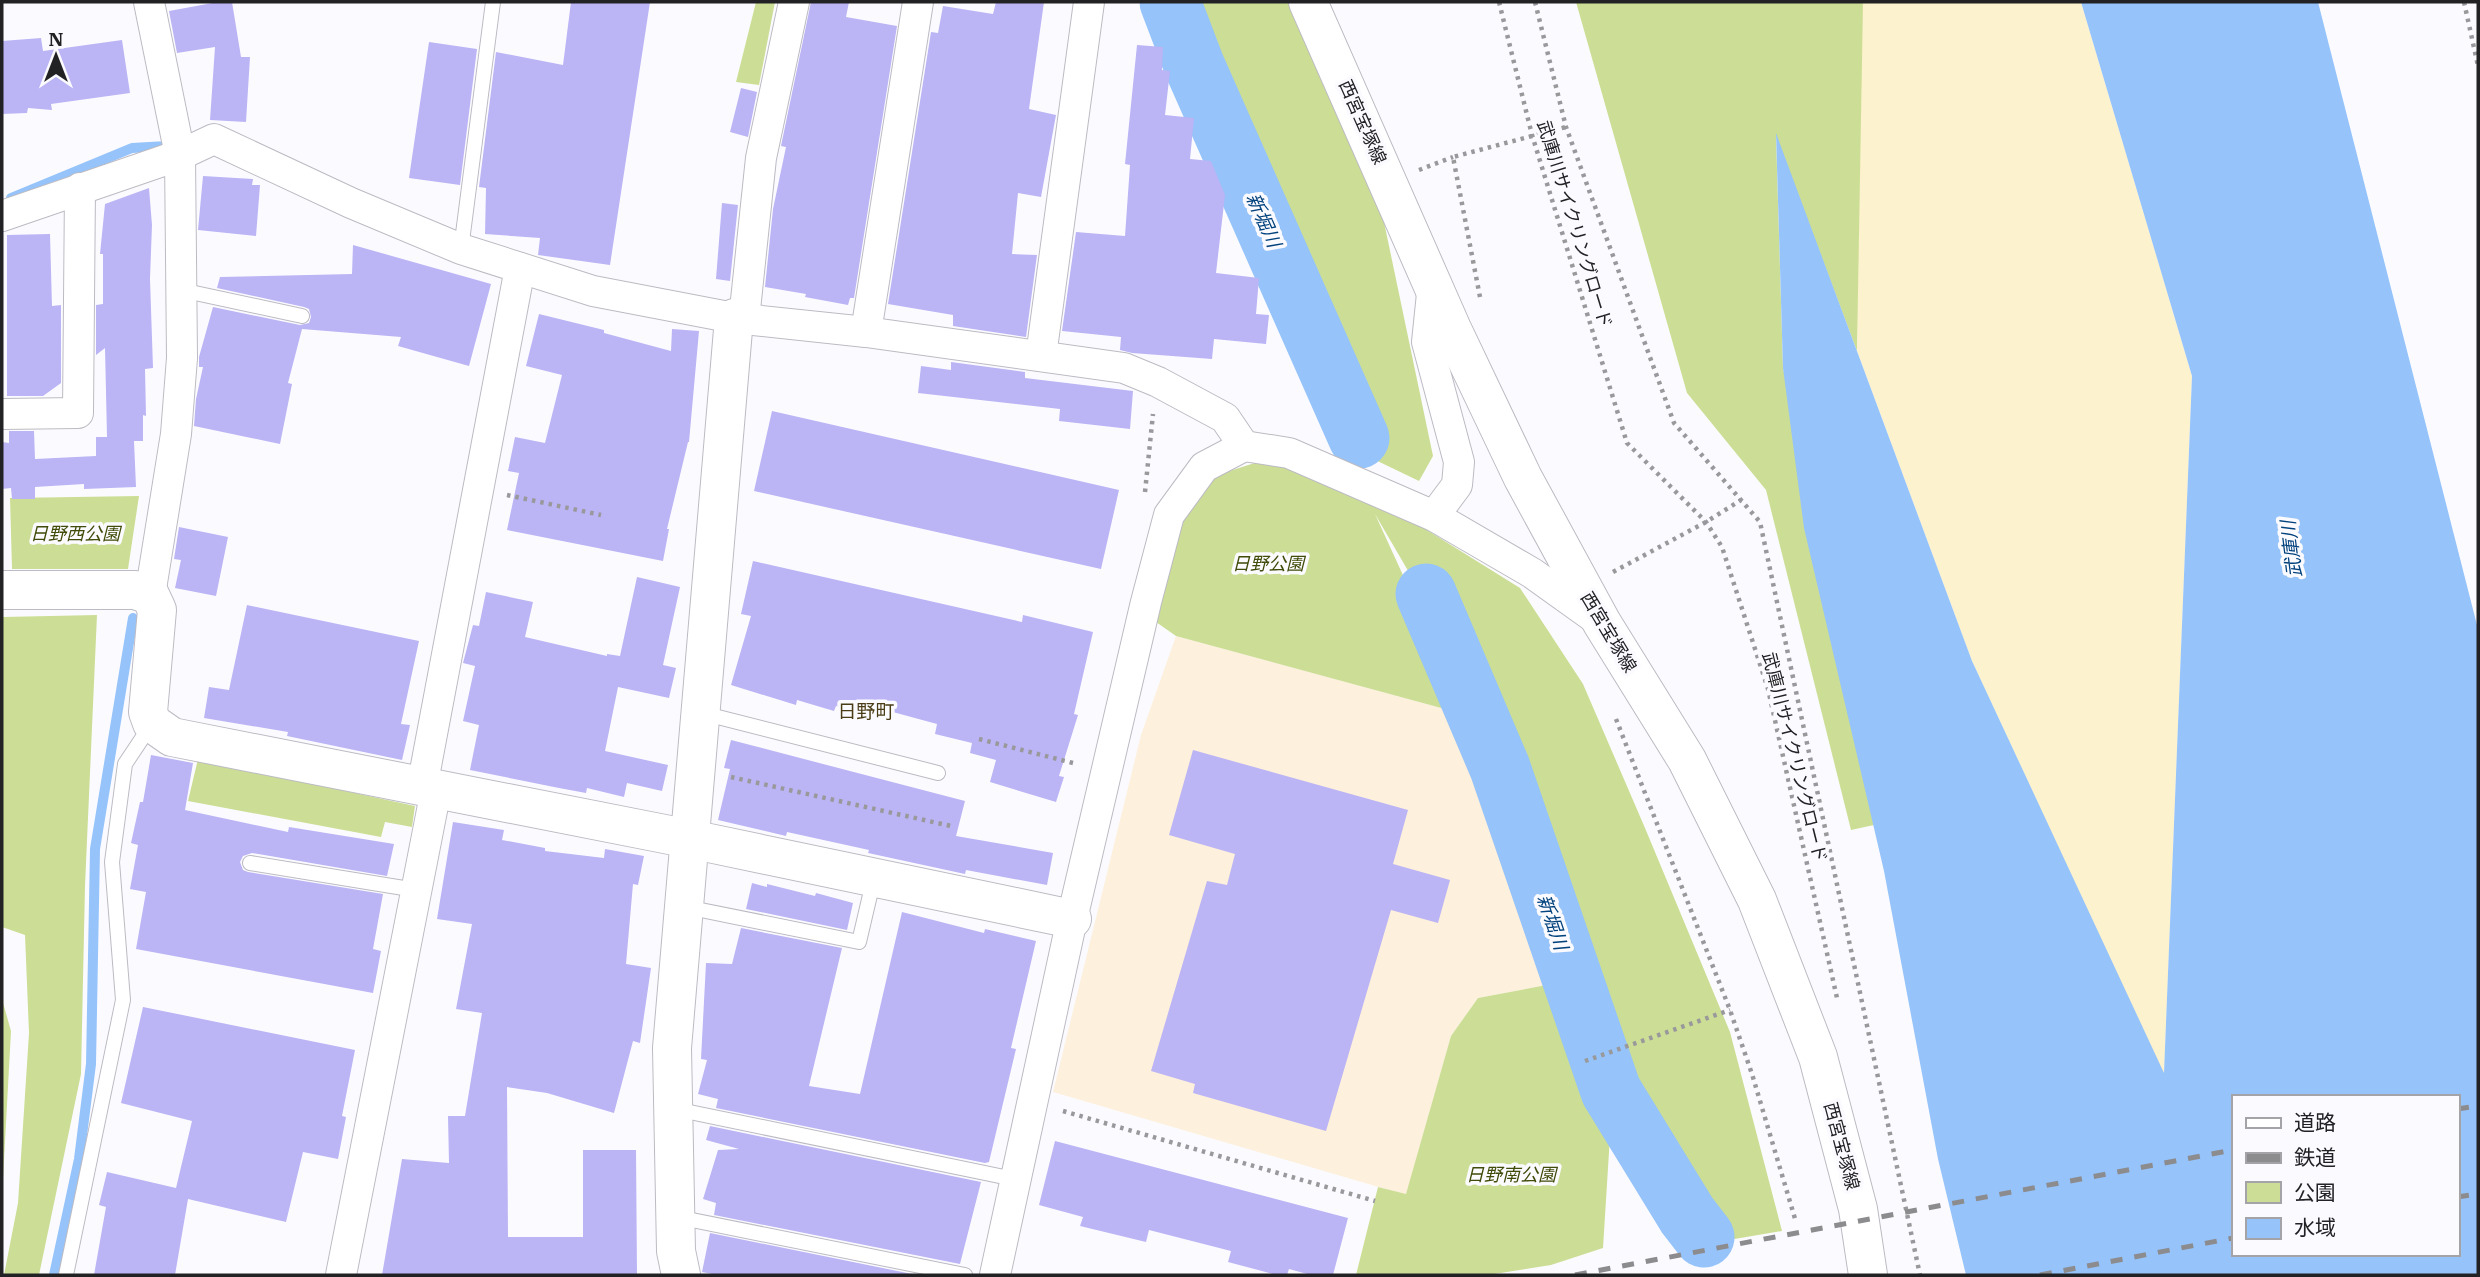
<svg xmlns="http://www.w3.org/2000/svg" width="2480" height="1277" font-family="'IBM Plex Serif','Noto Sans JP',serif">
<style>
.industrial{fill:#fdf0dc}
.green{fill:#ccde95}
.sand{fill:#fcf2cd}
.water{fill:#95c3fa;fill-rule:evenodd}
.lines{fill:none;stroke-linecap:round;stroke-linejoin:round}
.stream{stroke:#95c3fa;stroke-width:10}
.river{stroke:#95c3fa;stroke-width:61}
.building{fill:#bbb4f5}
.lane-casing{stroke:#bcbbc3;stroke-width:16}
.street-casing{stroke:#bcbbc3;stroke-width:32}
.secondary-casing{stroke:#bcbbc3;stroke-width:40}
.path{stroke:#99999c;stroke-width:4.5;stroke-dasharray:3.5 5;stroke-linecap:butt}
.lane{stroke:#fff;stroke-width:14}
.street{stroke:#fff;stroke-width:30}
.secondary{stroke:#fff;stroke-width:38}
.rail{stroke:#8c8c8f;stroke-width:5;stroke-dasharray:12 12;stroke-linecap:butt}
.labels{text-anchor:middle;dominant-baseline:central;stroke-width:7;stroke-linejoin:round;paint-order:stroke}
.street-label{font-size:18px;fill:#222225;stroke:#fbfbff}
.park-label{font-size:18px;font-style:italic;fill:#404c0a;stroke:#fbfbff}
.water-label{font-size:19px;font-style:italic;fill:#01417c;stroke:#fbfbff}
.neighbourhood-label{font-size:19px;fill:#4a3c14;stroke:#fbfbff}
</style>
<rect width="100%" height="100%" fill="#fbfbff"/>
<polygon class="industrial" points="1176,636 1467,715 1552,984 1478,998 1451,1036 1406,1195 1053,1092 1141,735"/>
<g class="green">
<polygon points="756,2 775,2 759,85 736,82"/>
<polygon points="1150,2 1290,2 1375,179 1433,456 1419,481 1340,443"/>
<polygon points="1576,2 1870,2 1857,351 1776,136 1783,368 1874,825 1851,830 1766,490 1687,393"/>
<polygon points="1267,459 1369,504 1398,512 1520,588 1583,684 1645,828 1730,1032 1782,1231 1717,1242 1649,1110 1485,703 1375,514 1467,715 1176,636 1156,622 1179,522 1214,476"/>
<polygon points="139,496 128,569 12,569 10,498"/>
<polygon points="97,615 85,886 81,1074 39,1275 4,1275 18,1203 29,1033 25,935 2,927 2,617"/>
<polygon points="198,759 415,806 412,827 385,822 381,837 188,801"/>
<polygon points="1552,984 1570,1016 1610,1136 1603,1248 1551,1265 1488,1275 1356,1275 1378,1187 1406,1194 1451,1036 1478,998"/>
<polygon points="2,999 11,1031 2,1197"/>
</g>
<polygon class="sand" points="1863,2 2081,2 2192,376 2164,1075 1972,661 1857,351"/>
<path class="water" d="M 2081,2 L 2318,2 L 2478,629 L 2478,1275 L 1966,1275 L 1938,1159 L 1884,871 L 1804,528 L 1783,368 L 1776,133 L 1972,661 L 2164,1073 L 2192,376 ZM 2233,1097 L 2457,1097 L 2457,1254 L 2233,1254 Z"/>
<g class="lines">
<g class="stream">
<polyline points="11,198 132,148 167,146 166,143"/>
<polyline points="54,1275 79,1159 91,1064 95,849 133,618"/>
</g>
<g class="river">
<polyline points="1170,2 1194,65 1359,438"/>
<polyline points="1426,594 1500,768 1611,1091 1687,1215 1704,1237"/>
</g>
</g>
<g class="building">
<polygon points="218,2 232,2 241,57 250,57 246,122 210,120 215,47 177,53 169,11"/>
<polygon points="571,2 650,2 610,265 538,255 540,238 485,234 486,188 479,187 496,52 563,65"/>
<polygon points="811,2 849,2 846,17 897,26 854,298 850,298 848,305 805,297 806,294 765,287 773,209 786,147 781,146"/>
<polygon points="996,2 1044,2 1029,109 1056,115 1041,197 1018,193 1012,254 1037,255 1026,337 953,326 953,315 888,304 931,32 938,33 943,6 993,14"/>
<polygon points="41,38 43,51 122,40 130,93 51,104 52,110 28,108 27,113 2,114 2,41"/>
<polygon points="429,42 477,49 460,185 409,178"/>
<polygon points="1137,45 1163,47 1162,70 1170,71 1165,115 1194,118 1190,159 1211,161 1225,195 1216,273 1259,278 1256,314 1269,315 1266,344 1214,339 1212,359 1132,353 1120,350 1121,337 1062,331 1076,232 1125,236 1130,165 1125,164"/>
<polygon points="741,88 757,92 748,137 730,132"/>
<polygon points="203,176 253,179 252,185 260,185 256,236 198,230"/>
<polygon points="149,188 152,225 150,279 153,368 145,369 146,416 143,415 143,441 134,441 136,487 84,489 84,484 35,487 35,499 12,499 11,488 2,489 2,442 9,443 9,431 34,431 35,459 96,456 96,437 107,437 105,348 96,355 96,305 103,304 103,254 100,254 105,204"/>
<polygon points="722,203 738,205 730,281 716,279"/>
<polygon points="50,234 52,306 61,305 61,383 43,396 7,396 7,235"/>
<polygon points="353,245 491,284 469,366 398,346 401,337 302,329 288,383 292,384 280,444 194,426 196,399 203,367 199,367 199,357 213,307 300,325 309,323 311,317 309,309 304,307 217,288 220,277 352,274"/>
<polygon points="539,314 604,330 604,333 671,351 672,329 699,331 689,442 688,442 667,529 669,529 663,561 507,530 519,473 508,471 515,437 545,443 562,375 526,366"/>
<polygon points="951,362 1025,372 1025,378 1133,391 1130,429 1059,421 1060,409 918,393 921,366 951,370"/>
<polygon points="772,411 1119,490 1101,569 754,491"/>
<polygon points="179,527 228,537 216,596 175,588 181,560 174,559"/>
<polygon points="753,561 1022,622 1023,615 1093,632 1074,714 1078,715 1059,776 1064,777 1056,802 990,782 996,760 970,753 972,743 935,734 937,724 878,708 876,716 836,706 834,711 797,700 796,705 731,685 751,616 741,614"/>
<polygon points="637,577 680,587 663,665 676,668 669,698 618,687 605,751 668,765 662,791 627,783 624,797 587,788 586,793 559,788 470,770 479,725 463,721 475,666 463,663 473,625 479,626 486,592 533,602 525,637 607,656 607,654 620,656"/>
<polygon points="247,605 419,641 401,724 410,725 402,760 287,736 288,732 204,718 209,687 229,690"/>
<polygon points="731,740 965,801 956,836 1053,853 1047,885 966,870 965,874 868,853 869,850 787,832 786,836 718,820 730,769 724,768"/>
<polygon points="1193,750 1408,810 1393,864 1450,880 1438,923 1391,910 1326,1131 1193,1093 1195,1084 1151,1071 1207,881 1227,885 1235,854 1169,835"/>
<polygon points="151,755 193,763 185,810 288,832 289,827 394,844 387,876 252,853 243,856 240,862 243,870 248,872 383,894 373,949 381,951 373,993 136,949 146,892 130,889 138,845 131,843 140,802 143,802"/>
<polygon points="453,822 504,830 502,840 545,848 545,851 604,858 605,849 644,856 638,885 633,884 626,964 651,968 640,1043 633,1041 614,1113 547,1093 507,1087 508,1237 583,1237 583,1150 636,1150 637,1275 382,1275 402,1159 449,1163 448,1116 465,1116 482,1013 456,1009 472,924 437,919"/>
<polygon points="752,883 767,887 767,884 815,896 816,893 853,903 847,930 746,909"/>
<polygon points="902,912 984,933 985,929 1036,941 1011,1048 1016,1049 989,1162 985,1163 716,1108 718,1099 698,1094 707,1060 701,1059 706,963 732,964 741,928 842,948 809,1086 860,1094"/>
<polygon points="143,1007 355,1050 342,1116 346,1117 338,1159 303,1152 286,1222 188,1199 175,1275 94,1275 106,1207 99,1205 107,1172 176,1188 192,1121 121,1103"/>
<polygon points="710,1126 981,1182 960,1264 714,1215 716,1203 703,1199 718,1150 739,1149 706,1140"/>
<polygon points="1055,1141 1348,1218 1333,1275 1311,1275 1289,1269 1287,1275 1277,1275 1228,1262 1231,1251 1149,1230 1146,1242 1080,1226 1083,1217 1039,1205"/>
<polygon points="710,1233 917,1275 717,1275 702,1272"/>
</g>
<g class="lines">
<g class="lane-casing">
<g id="lane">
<polyline points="461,249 493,2"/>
<polyline points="181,290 302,316"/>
<polyline points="702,713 938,773"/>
<polyline points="250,863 416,890"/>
<polyline points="686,907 859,942 874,878"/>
<polyline points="675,1109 1014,1179"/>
<polyline points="677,1217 965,1275"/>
<polyline points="66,1275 123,1000 112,862 125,764 151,725"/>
</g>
</g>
<g class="street-casing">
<g id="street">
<polyline points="149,2 180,155 182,358 176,434 150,595"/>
<polyline points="2,216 180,155 214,139 351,203 461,249 593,291 734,318 866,332 1124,368 1158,382 1225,418 1244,446"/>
<polyline points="1433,284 1427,342 1459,462 1457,485 1434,516"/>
<polyline points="744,319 761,158 794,2"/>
<polyline points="866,332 918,2"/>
<polyline points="1041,356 1089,2"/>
<polyline points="2,414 78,413 80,188"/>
<polyline points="422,787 520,268"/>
<polyline points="341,1275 436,790"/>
<polyline points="995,1275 1072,919 1146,602 1169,515 1204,467 1244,446 1289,453 1434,516 1532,573 1599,621"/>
</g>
</g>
<g class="secondary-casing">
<g id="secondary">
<polyline points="1308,2 1452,329 1523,478 1602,623 1687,760 1757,900 1818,1057 1858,1209 1868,1275"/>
<polyline points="2,590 135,590 150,595 157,610 148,712 152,723 172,737 690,839 1072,919"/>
<polyline points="681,1275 676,1251 672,1048 734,318"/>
</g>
</g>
<g class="path">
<polyline points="1499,2 1532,135 1627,443 1706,522 1722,547 1768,689 1837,998"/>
<polyline points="1535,2 1566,127 1674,423 1760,522 1920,1275"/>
<polyline points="2464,2 2478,66"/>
<polyline points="1419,170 1453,157"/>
<polyline points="1480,297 1453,157 1566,127"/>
<polyline points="1145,492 1153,414"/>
<polyline points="507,495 601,515"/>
<polyline points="1613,572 1706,522 1741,500"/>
<polyline points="1616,719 1730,1010 1752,1074 1796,1222"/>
<polyline points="979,739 1077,764"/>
<polyline points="731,777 951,826"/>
<polyline points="1585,1061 1730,1010"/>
<polyline points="1063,1111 1375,1201"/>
</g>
<use href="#lane" class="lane"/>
<use href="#street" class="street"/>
<use href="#secondary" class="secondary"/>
<g class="rail">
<polyline points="2457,1109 2478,1106"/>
<polyline points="2457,1197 2478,1194"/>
<polyline points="1575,1275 2233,1150"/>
<polyline points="2040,1275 2233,1238"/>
</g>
</g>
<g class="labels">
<g class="street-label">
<text transform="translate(1363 122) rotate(66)">西宮宝塚線</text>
<text transform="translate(1575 224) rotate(73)">武庫川サイクリングロード</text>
<text transform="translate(1609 632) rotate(59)">西宮宝塚線</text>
<text transform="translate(1795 757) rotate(76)">武庫川サイクリングロード</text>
<text transform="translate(1842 1146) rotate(75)">西宮宝塚線</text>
</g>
<g class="park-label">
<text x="75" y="533">日野西公園</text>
<text x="1268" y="563">日野公園</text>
<text x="1511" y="1174">日野南公園</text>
</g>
<g class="water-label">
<text transform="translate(1264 220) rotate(66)">新堀川</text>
<text transform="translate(2291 549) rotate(-97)">武庫川</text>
<text transform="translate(1553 922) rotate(71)">新堀川</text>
</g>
<g class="neighbourhood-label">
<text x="866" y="711">日野町</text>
</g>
</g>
<rect width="2480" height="1277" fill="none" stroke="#222225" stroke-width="7"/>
<rect x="2232" y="1095" width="228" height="161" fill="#fbfbff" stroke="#a4a4a8" stroke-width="2"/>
<rect x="2246" y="1118" width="35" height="10" fill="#ffffff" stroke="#a4a4a8" stroke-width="2"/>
<text x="2294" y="1130" font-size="21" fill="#222225">道路</text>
<rect x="2246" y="1153" width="35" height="10" fill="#8c8c8f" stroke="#a4a4a8" stroke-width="2"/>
<text x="2294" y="1165" font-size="21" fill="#222225">鉄道</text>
<rect x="2246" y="1182" width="35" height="21" fill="#ccde95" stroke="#a4a4a8" stroke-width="2"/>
<text x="2294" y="1200" font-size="21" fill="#222225">公園</text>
<rect x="2246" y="1218" width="35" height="21" fill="#95c3fa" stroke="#a4a4a8" stroke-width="2"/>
<text x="2294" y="1235" font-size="21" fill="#222225">水域</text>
<g transform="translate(56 56)" stroke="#fbfbff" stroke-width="5" paint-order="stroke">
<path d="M0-5L12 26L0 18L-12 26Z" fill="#222225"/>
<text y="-10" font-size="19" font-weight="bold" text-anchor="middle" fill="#222225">N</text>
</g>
</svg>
